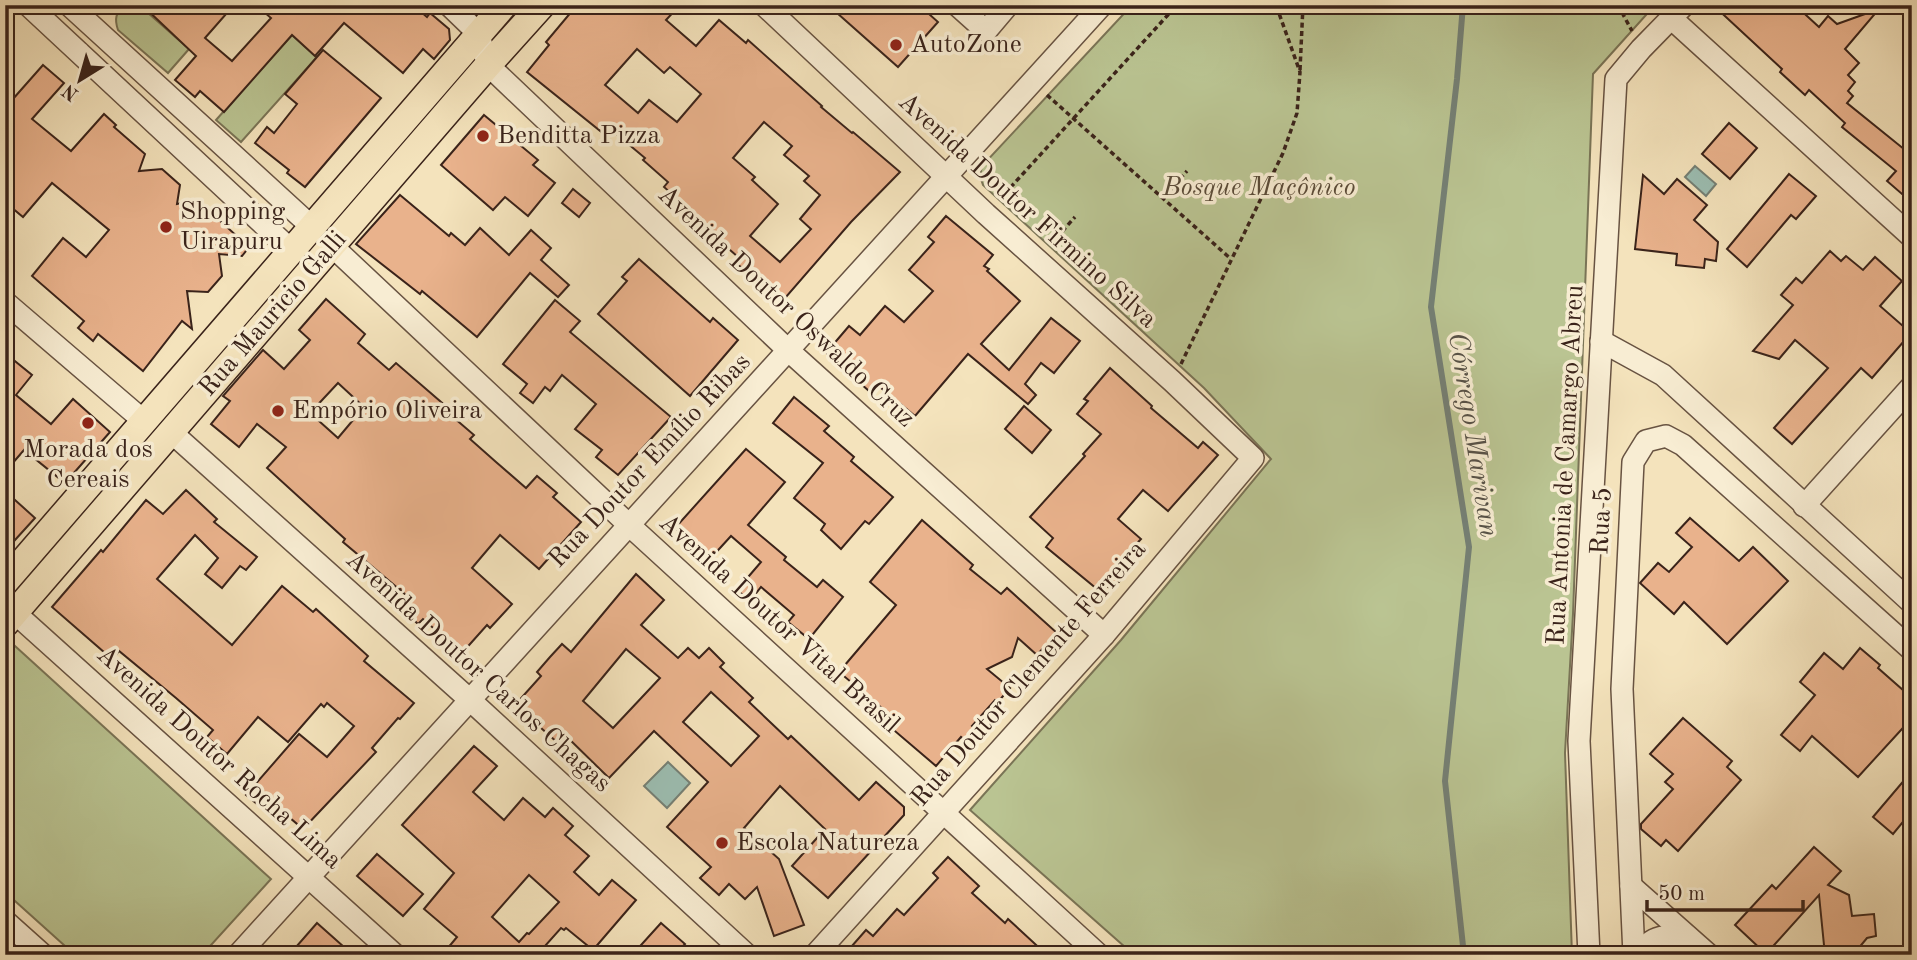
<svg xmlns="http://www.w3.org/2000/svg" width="1917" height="960" font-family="'Old Standard TT',serif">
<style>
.green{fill:#bac492;stroke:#7a7456;stroke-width:2}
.water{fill:#9cbeb2;stroke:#758075;stroke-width:2}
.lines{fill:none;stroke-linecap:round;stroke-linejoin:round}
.stream{stroke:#758075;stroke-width:6}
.building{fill:#e9b28c;stroke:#3a231a;stroke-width:2;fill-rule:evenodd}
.minor-casing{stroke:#685342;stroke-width:24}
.major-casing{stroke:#3a231a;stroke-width:29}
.path{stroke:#3a231a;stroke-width:3.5;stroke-dasharray:5 3.5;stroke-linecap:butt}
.minor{stroke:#f8edd3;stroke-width:21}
.major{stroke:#f4e3bc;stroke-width:26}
.poi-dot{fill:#8f2418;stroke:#f8edd3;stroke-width:2.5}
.labels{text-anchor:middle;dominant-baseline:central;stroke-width:7;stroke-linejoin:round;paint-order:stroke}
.poi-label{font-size:26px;fill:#3a231a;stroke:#f8edd3;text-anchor:start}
.park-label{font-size:26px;font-style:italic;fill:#5a4b38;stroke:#f8edd3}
.street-label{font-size:26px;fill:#3a231a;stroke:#f8edd3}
.water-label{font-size:28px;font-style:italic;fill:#575248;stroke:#f8edd3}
</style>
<rect width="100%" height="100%" fill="#f4e3bc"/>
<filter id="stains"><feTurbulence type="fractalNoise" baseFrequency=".00286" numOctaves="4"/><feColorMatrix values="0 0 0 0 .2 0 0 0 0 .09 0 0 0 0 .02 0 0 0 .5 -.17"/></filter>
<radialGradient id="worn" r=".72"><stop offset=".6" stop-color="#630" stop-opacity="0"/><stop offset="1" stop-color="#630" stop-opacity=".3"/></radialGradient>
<g class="green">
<path d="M 124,5 L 139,5 L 189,49 L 168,73 L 118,30 C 114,18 116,14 124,5 Z"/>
<polygon points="1132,5 1655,5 1593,74 1573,614 1565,753 1572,955 1134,955 970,810 1121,640 1271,459 1204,388 983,185 980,176 982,166"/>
<polygon points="292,35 317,57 241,142 216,120"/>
<polygon points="15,646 271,879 202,955 75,955 5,892 5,657"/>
</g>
<g class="water">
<polygon points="1695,166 1716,184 1706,196 1685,177"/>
<polygon points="668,762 690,783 667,808 644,786"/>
</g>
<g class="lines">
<polyline class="stream" points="1463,5 1457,79 1431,307 1469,547 1445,781 1464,955"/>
</g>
<g class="building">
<polygon points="142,5 234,5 205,38 232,61 271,18 256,5 413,5 427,17 430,13 449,29 450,40 434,59 423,49 403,73 344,23 315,56 292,35 224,112 200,91 195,97 175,80 196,56"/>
<path d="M 577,5 L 680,5 L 666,20 L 696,46 L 719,20 L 746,43 L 748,40 L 822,106 L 821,107 L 852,133 L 853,132 L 900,172 L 851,222 L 786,297 L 773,296 L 734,261 L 738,257 L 712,234 L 714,232 L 664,187 L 668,182 L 643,160 L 645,158 L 609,128 L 604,134 L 527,72 L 549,45 L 546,42 ZM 637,49 L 664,73 L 670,67 L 701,94 L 677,122 L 649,100 L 638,113 L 605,85 ZM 764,122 L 792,146 L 784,155 L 809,176 L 804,181 L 820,195 L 800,219 L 811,229 L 780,262 L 750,236 L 778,204 L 752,180 L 755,177 L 733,158 Z"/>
<polygon points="828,5 919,5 938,22 898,67"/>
<polygon points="1713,5 1795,5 1819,27 1828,16 1837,24 1879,9 1845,49 1859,63 1848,75 1855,82 1848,91 1853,96 1847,103 1910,154 1912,152 1912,184 1902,194 1887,181 1896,171 1842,127 1845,123 1809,90 1805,95 1780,72 1782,69"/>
<polygon points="323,50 381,98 305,187 287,173 289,170 255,143 267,127 274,133 297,104 285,94"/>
<polygon points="43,65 64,83 32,119 71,151 104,114 116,125 114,127 145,154 139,171 162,169 180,185 177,204 197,200 249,247 242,256 219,254 222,276 208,292 187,291 192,329 182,321 143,371 98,334 93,341 78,328 84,321 32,276 63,238 86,257 109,230 52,183 23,217 5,202 5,108"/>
<polygon points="484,115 538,160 533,165 555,183 528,216 505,197 493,210 441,165"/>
<polygon points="1729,123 1757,148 1730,179 1702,154"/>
<polygon points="1789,174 1816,196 1796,219 1791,215 1747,267 1727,249"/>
<polygon points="1643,175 1664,194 1677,179 1707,205 1694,220 1718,242 1716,261 1705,259 1704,268 1676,265 1677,254 1635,249"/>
<polygon points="573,189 590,203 579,217 562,203"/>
<polygon points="400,195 449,236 451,233 465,245 480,228 509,255 531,230 551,248 541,260 569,285 558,297 530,273 477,337 422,291 420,294 356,244"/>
<polygon points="946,216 993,255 984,266 989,269 987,271 1020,301 981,344 1009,370 1051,318 1080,341 1054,373 1041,363 1025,384 1036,395 1028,404 968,354 915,416 875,383 869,391 826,353 849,326 860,335 885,306 904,322 933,291 909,270 934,242 928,237"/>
<polygon points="1830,251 1841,261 1846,256 1863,270 1875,257 1902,281 1880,306 1911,333 1872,378 1861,368 1792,444 1774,428 1828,368 1795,340 1779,359 1753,351 1793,305 1781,295 1796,278 1802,283"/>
<polygon points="639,259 710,322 713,318 738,340 690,396 598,314 627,281 622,277"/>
<path d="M 326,299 L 365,334 L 358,343 L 389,370 L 396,363 L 448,408 L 446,411 L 474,435 L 470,439 L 496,462 L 526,488 L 537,476 L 557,493 L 553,497 L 581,522 L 539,569 L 500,535 L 472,568 L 512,604 L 490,628 L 487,625 L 462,653 L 423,619 L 418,624 L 399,606 L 407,596 L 343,542 L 345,539 L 267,468 L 286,447 L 257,424 L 239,447 L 211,424 L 230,401 L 223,396 L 263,350 L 284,369 L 310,340 L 299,330 ZM 338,383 L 364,407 L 338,438 L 310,413 Z"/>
<polygon points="555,300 580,321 570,332 671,417 618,475 596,457 602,450 575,429 596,404 562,375 550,391 545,387 533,403 520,393 527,384 503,364"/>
<polygon points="5,353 32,375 16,395 51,424 73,399 110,432 65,483 24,450 5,472"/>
<polygon points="1110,368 1152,406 1151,408 1198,448 1203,442 1218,455 1168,511 1143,490 1118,519 1141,539 1118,564 1127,572 1112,590 1102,582 1097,589 1046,547 1053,538 1030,517 1085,456 1083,454 1101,434 1077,414 1088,401 1084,399"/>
<polygon points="794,397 829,426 824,431 854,457 851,461 893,497 869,524 865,521 841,549 821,530 825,524 794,498 823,463 773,423"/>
<polygon points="1024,406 1051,430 1032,453 1005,429"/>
<polygon points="746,449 785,482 748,525 786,557 784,560 817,587 823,580 843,597 809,639 788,622 794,615 761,587 750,601 737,590 761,562 731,536 710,559 675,528"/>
<polygon points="186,490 217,519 214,522 257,557 246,570 240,566 222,588 205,574 218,558 195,535 157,579 232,645 282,586 313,612 316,609 368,656 364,661 414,703 400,719 398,718 372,748 376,752 303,829 269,800 262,808 246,795 299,734 327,757 354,726 327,703 324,707 321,704 288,742 258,717 227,754 207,737 213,730 176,698 119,651 112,659 52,607 101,550 103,552 146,500 163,514"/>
<polygon points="5,491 35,518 15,540 5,531"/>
<polygon points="1690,518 1739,561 1753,547 1788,581 1727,644 1684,602 1674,614 1640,583 1658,563 1669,572 1692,547 1676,533"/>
<polygon points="922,520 973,565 970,569 1001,594 1007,588 1057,633 1037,655 1018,638 1012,657 987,669 1010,688 998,702 995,700 972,726 982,734 972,746 961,737 936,766 889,726 895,719 839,672 896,605 870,582"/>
<path d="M 636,574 L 664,600 L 641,625 L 678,658 L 688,648 L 699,658 L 709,648 L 724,663 L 720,667 L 753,698 L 749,702 L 788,739 L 791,736 L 859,800 L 876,782 L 904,807 L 904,815 L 828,898 L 792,866 L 825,829 L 780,786 L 744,828 L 779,859 L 804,925 L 774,936 L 757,887 L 745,899 L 729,884 L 719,895 L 700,878 L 711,867 L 667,827 L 708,782 L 654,731 L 609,778 L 565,735 L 558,743 L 515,705 L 541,676 L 537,672 L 550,657 L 562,644 L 571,652 ZM 626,649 L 660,678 L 613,728 L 583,701 ZM 711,692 L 759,736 L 731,766 L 683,722 Z"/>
<polygon points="1860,648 1880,665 1878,668 1912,698 1912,718 1858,777 1812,736 1800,751 1781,735 1815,695 1800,682 1824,653 1843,669"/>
<polygon points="1683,718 1732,761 1727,767 1741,780 1678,851 1666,840 1661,846 1641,829 1641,824 1673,789 1665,782 1673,774 1650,754"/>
<path d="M 474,746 L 497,766 L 473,792 L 504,820 L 523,798 L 545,817 L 553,808 L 573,826 L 565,835 L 589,856 L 574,872 L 599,895 L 612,880 L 636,900 L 593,950 L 566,928 L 564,930 L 561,928 L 537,955 L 442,955 L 457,937 L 424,909 L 454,873 L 402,825 ZM 529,875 L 559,902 L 529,934 L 527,933 L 519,942 L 492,917 Z"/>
<polygon points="1912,771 1912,811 1893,834 1873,817"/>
<polygon points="1814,847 1841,871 1828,885 1849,895 1852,916 1874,914 1876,936 1867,938 1853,955 1825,955 1819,895 1766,954 1735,925 1772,885 1776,889"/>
<polygon points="377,854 423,894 403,916 357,876"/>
<polygon points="948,857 979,886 972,893 1005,923 1008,919 1047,955 844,955 866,930 873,936 897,909 904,915 938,878 933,873"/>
<polygon points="317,923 353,955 289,955"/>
<polygon points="661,923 685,944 675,955 632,955"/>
</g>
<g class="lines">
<g class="minor-casing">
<g id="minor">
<polyline points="28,5 292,251"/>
<polyline points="69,5 312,227"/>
<polyline points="449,5 478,33 488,65 789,351 1104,635"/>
<polyline points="764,5 986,214 1172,381 1253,458 1104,635 815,955"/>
<polyline points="957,5 986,31 1008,5"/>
<polyline points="1671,18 1912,237"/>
<polyline points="332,246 629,525 1099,955"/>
<polyline points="5,302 145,422"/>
<polyline points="1601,341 1663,375 1912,603"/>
<polyline points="171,432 470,700 747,955"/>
<polyline points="1804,506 1912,386"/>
<polyline points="5,604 395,955"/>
<polyline points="1631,886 1709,955"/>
<polyline points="5,921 43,955"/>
<polyline points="238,955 1102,5"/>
<polyline points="1589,955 1579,741 1616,79 1641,49 1684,5"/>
<polyline points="1634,955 1622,689 1633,462 1646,441 1666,436 1683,445 1912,650"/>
<path d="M 1641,955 C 1649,934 1670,935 1688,937"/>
</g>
</g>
<g class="major-casing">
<g id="major">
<polyline points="5,582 504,5"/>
<polyline points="5,624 488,65 542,5"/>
</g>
</g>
<g class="path">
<polyline points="1618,5 1632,31"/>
<polyline points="1300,70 1303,5"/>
<polyline points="1047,95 1231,259"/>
<polyline points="1163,198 1187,171"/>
<polyline points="999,200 1177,5"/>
<polyline points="1051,244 1075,217"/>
<polyline points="1181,364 1283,153 1297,113 1300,72 1276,5"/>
</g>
<use href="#minor" class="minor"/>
<use href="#major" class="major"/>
</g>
<g class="poi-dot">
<circle cx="896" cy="45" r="7"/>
<circle cx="483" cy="136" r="7"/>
<circle cx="166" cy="227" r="7"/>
<circle cx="278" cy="411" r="7"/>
<circle cx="88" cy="423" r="7"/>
<circle cx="722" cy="843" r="7"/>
</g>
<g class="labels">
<g class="poi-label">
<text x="910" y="45">AutoZone</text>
<text x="497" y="136">Benditta Pizza</text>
<text x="180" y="212">Shopping<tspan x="180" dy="30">Uirapuru</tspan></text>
<text x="292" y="411">Empório Oliveira</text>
<text x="88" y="450" text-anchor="middle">Morada dos<tspan x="88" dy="30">Cereais</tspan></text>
<text x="736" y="843">Escola Natureza</text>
</g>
<g class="park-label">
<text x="1259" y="188">Bosque Maçônico</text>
</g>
<g class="street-label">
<text transform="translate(1027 211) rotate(42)">Avenida Doutor Firmino Silva</text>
<text transform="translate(786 307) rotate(43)">Avenida Doutor Oswaldo Cruz</text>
<text transform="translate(273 314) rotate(-49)">Rua Mauricio Galli</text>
<text transform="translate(650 461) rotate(-47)">Rua Doutor Emílio Ribas</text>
<text transform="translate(1566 465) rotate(-87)">Rua Antonia de Camargo Abreu</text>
<text transform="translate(1602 521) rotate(-87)">Rua 5</text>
<text transform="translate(779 624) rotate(42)">Avenida Doutor Vital Brasil</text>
<text transform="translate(478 672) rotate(42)">Avenida Doutor Carlos Chagas</text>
<text transform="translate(1029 674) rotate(-49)">Rua Doutor Clemente Ferreira</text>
<text transform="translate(219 758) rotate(42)">Avenida Doutor Rocha Lima</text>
</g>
<g class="water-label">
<text transform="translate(1472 435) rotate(81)">Córrego Marivan</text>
</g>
</g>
<rect width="1917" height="960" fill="none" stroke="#f4e3bc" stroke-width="28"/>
<rect x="7" y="7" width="1903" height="946" fill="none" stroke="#3a231a" stroke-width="3.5"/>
<rect x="14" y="14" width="1889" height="932" fill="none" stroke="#3a231a" stroke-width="2"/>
<g transform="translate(80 80) rotate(217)" stroke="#f8edd3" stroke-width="5" paint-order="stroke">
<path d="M0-5L12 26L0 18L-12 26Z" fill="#3a231a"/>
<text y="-10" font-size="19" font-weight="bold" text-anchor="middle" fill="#3a231a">N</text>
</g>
<path d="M1647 900v10h156v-10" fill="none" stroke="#3a231a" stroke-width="3.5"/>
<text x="1658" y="900" font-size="21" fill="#3a231a" stroke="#f8edd3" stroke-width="5" paint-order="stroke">50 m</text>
<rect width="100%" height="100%" filter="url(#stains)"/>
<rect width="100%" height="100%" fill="url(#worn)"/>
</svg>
